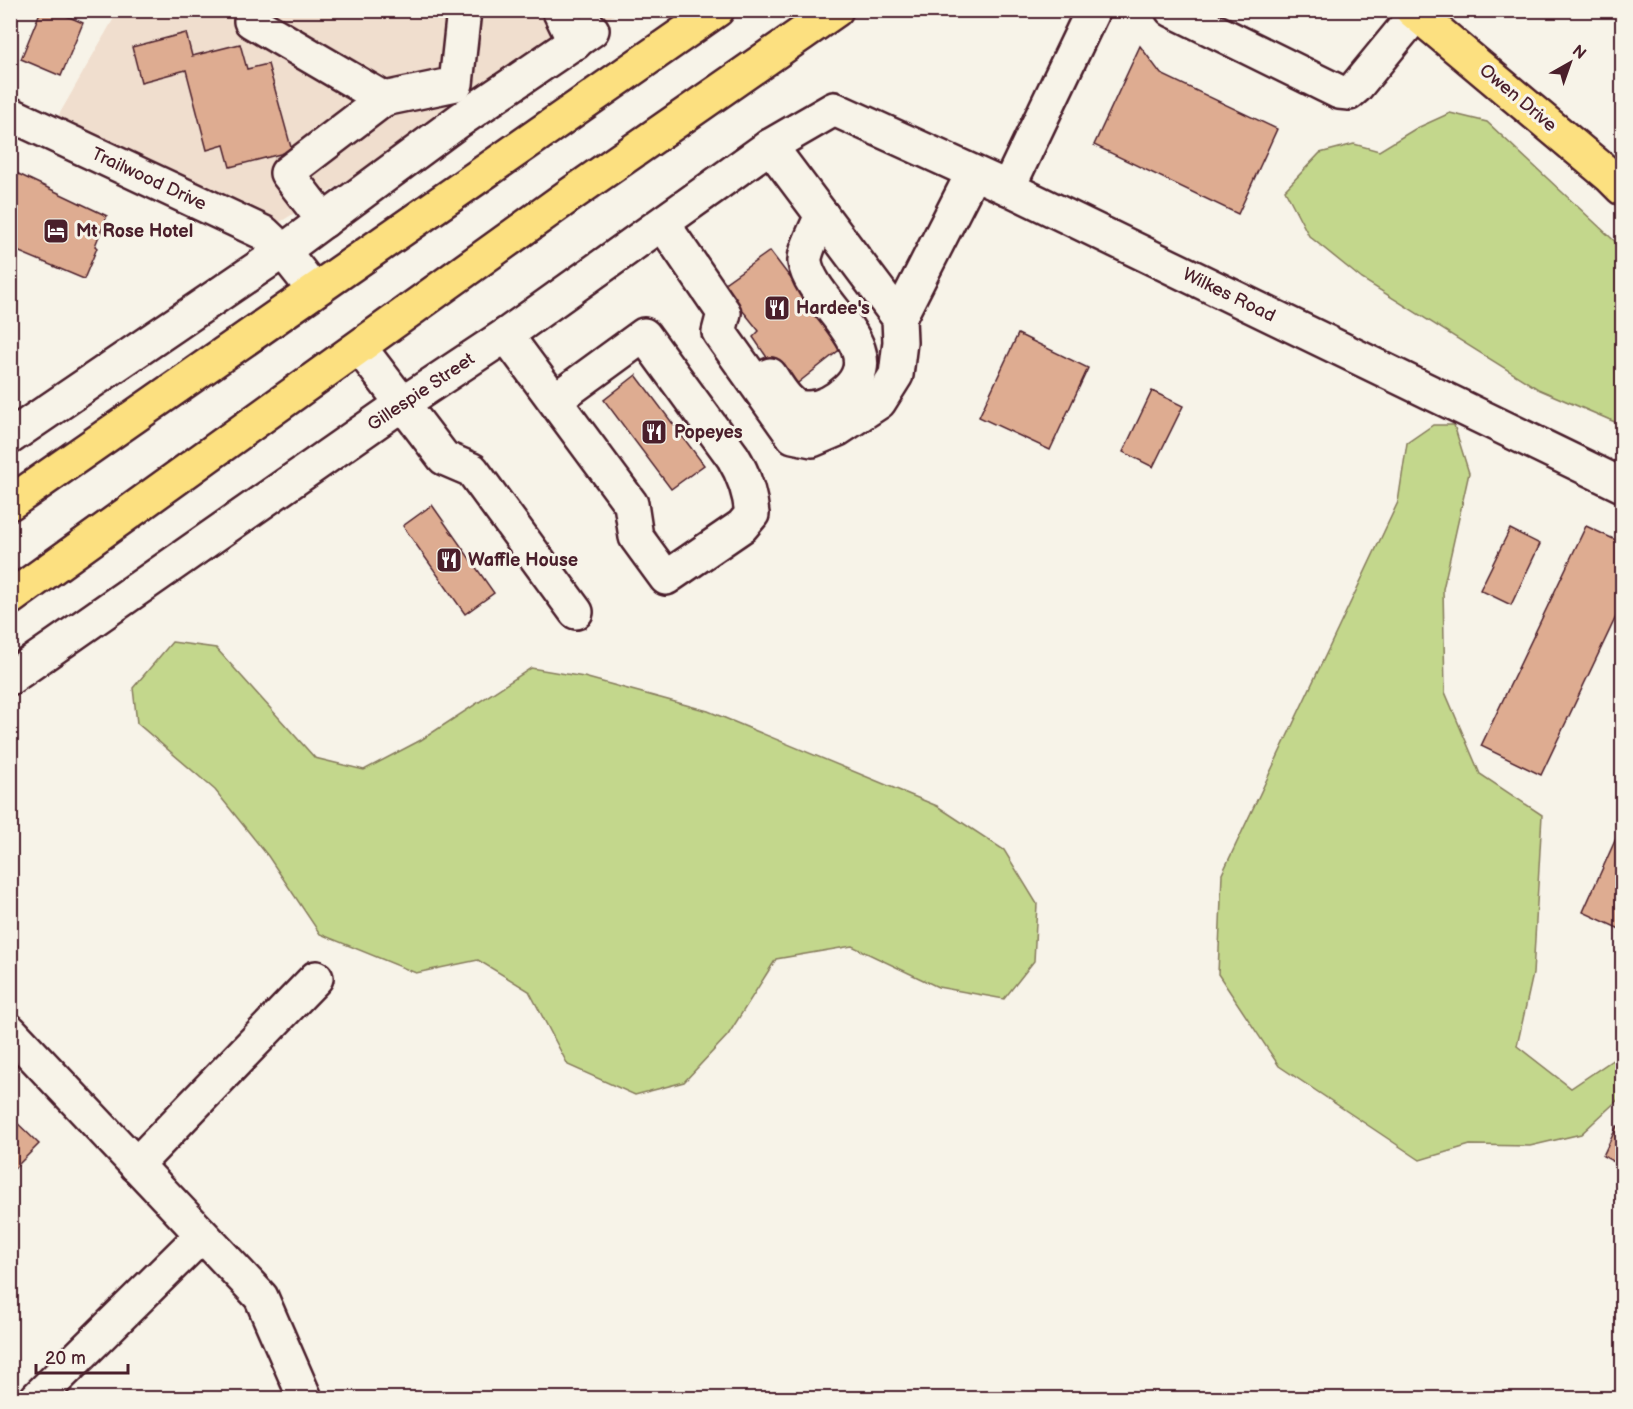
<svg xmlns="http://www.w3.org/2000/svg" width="1633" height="1409" font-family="'Balsamiq Sans',sans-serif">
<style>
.built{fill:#f0dece}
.green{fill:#c3d78c;stroke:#867b5c;stroke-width:1.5}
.building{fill:#deac91;stroke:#4a1f2b;stroke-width:1.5}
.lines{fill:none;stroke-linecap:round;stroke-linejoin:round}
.minor-casing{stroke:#4a1f2b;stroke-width:38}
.major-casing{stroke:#4a1f2b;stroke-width:38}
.highway-casing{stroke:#4a1f2b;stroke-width:38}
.minor{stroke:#f7f3e8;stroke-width:33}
.major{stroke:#fce080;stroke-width:33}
.highway{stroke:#fce080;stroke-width:33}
.labels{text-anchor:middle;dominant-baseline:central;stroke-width:6;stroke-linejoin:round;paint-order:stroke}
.street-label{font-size:18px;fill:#4a1f2b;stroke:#f7f3e8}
.poi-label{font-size:18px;font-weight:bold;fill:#4a1f2b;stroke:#f7f3e8;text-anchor:start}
</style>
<rect width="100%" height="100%" fill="#f7f3e8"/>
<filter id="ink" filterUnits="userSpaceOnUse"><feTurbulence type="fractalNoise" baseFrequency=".0167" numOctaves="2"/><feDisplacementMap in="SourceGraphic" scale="12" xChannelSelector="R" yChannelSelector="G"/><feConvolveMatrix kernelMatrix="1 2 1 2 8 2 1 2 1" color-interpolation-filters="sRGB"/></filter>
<g filter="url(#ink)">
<polygon class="built" points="118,11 620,11 277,224 56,120"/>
<g class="green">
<polygon points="1450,113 1487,122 1622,248 1622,425 1538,389 1362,279 1309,236 1285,190 1320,153 1354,144 1379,151 1415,129"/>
<polygon points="1433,425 1454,425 1469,473 1443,589 1445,692 1480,774 1542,815 1533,974 1517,1046 1571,1088 1614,1059 1622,1011 1622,1096 1581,1134 1530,1146 1470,1145 1420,1160 1279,1066 1218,974 1222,874 1398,502 1407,443"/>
<polygon points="172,642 216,648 315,758 364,770 421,740 531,668 584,677 708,711 937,806 1004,850 1037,904 1034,961 1004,999 938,987 852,946 776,959 728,1035 684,1082 635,1095 568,1065 529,991 478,960 416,973 320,934 268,856 215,790 137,723 133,688"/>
</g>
<g class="building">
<polygon points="41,10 53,10 83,23 61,76 21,59"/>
<polygon points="186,33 192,56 240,44 247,69 268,64 292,151 230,167 224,145 207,150 186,70 141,82 132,47"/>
<polygon points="1140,46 1161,74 1277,129 1238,214 1094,145"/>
<polygon points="10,170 107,216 95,246 97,248 84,279 10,248"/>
<polygon points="770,251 843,347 789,390 753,337 759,331 722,285"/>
<polygon points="1018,334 1088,368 1050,450 979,417"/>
<polygon points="636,375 704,465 671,489 604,400"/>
<polygon points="1152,391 1183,406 1153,467 1123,452"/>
<polygon points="432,505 494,593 465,614 403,526"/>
<polygon points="1586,526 1622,543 1622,604 1541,775 1481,746"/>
<polygon points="1510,529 1540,544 1511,605 1480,590"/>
<polygon points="1622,825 1622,930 1583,912"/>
<polygon points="10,1116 39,1144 10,1173"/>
<polygon points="1617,1126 1622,1128 1622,1166 1603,1156"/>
</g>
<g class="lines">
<g class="minor-casing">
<g id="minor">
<polyline points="559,10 575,43"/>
<polyline points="1172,10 1339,92 1349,93 1356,87 1416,14"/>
<polyline points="251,21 384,99 287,173 324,221"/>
<polyline points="384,99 456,84 464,10"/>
<polyline points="10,114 264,233 283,251 314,290"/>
<polyline points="1008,188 1093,10"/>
<polyline points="663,224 724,313 719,332 793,436 812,440 838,429 879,402 896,375 900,342 899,318 770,146"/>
<polyline points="899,318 973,173"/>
<path d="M 506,335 L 631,504 L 636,537 L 666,578 L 742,526 L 752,514 C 750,492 744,475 733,457 L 644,335 L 555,400"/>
<polyline points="360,348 444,458 472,470 576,612"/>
<path d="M 770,375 C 777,385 785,401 797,407 C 798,407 805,408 806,408 C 822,409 836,400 847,390 C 892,348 811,303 805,262 C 803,254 818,225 822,215"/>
<polyline points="10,437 283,251 460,120 592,30"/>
<polyline points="10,678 402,404 506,335 770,146 834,109 1008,188 1622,485"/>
<polyline points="10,1031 261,1297 305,1398"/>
<polyline points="136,1165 316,978"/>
<polyline points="37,1398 202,1235"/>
</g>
</g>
<g class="major-casing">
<polyline id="major" points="1412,10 1610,176 1622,188"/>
</g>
<g class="highway-casing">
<g id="highway">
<polyline points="10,503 717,10"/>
<polyline points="10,598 570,195 836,10"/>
</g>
</g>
<use href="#minor" class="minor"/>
<use href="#major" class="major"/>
<use href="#highway" class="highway"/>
</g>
</g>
<defs>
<g id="hotel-square" transform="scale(1.35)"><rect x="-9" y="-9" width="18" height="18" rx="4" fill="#4a1f2b" stroke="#f7f3e8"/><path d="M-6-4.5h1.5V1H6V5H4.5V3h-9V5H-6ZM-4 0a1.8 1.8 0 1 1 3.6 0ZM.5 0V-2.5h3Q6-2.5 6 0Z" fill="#fff"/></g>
<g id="restaurant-square" transform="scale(1.35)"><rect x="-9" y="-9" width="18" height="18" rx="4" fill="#4a1f2b" stroke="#f7f3e8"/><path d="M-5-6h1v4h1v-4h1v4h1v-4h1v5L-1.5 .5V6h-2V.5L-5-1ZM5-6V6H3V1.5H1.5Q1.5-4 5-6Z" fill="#fff"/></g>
</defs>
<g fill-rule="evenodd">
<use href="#hotel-square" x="56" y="231"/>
<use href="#restaurant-square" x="777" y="308"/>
<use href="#restaurant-square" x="654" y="432"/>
<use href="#restaurant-square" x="449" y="560"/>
</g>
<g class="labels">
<g class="street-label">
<text transform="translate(1518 98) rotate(40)">Owen Drive</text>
<text transform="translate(149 179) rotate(25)">Trailwood Drive</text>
<text transform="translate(1229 295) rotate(26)">Wilkes Road</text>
<text transform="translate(421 392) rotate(-34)">Gillespie Street</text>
</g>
<g class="poi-label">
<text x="76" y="231">Mt Rose Hotel</text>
<text x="796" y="308">Hardee's</text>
<text x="674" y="432">Popeyes</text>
<text x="468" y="560">Waffle House</text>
</g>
</g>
<rect width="1633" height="1409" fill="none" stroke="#f7f3e8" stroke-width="36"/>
<rect x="18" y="18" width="1597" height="1373" fill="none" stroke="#4a1f2b" stroke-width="2" filter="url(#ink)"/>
<g transform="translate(1570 63) rotate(40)" stroke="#f7f3e8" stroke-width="4.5" paint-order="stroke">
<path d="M0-4.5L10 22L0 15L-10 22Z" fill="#4a1f2b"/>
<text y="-9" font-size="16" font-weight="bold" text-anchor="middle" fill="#4a1f2b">N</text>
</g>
<path d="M36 1364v9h92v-9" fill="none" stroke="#4a1f2b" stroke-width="3"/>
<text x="45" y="1364" font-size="18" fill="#4a1f2b" stroke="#f7f3e8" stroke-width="4.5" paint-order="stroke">20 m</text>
</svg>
